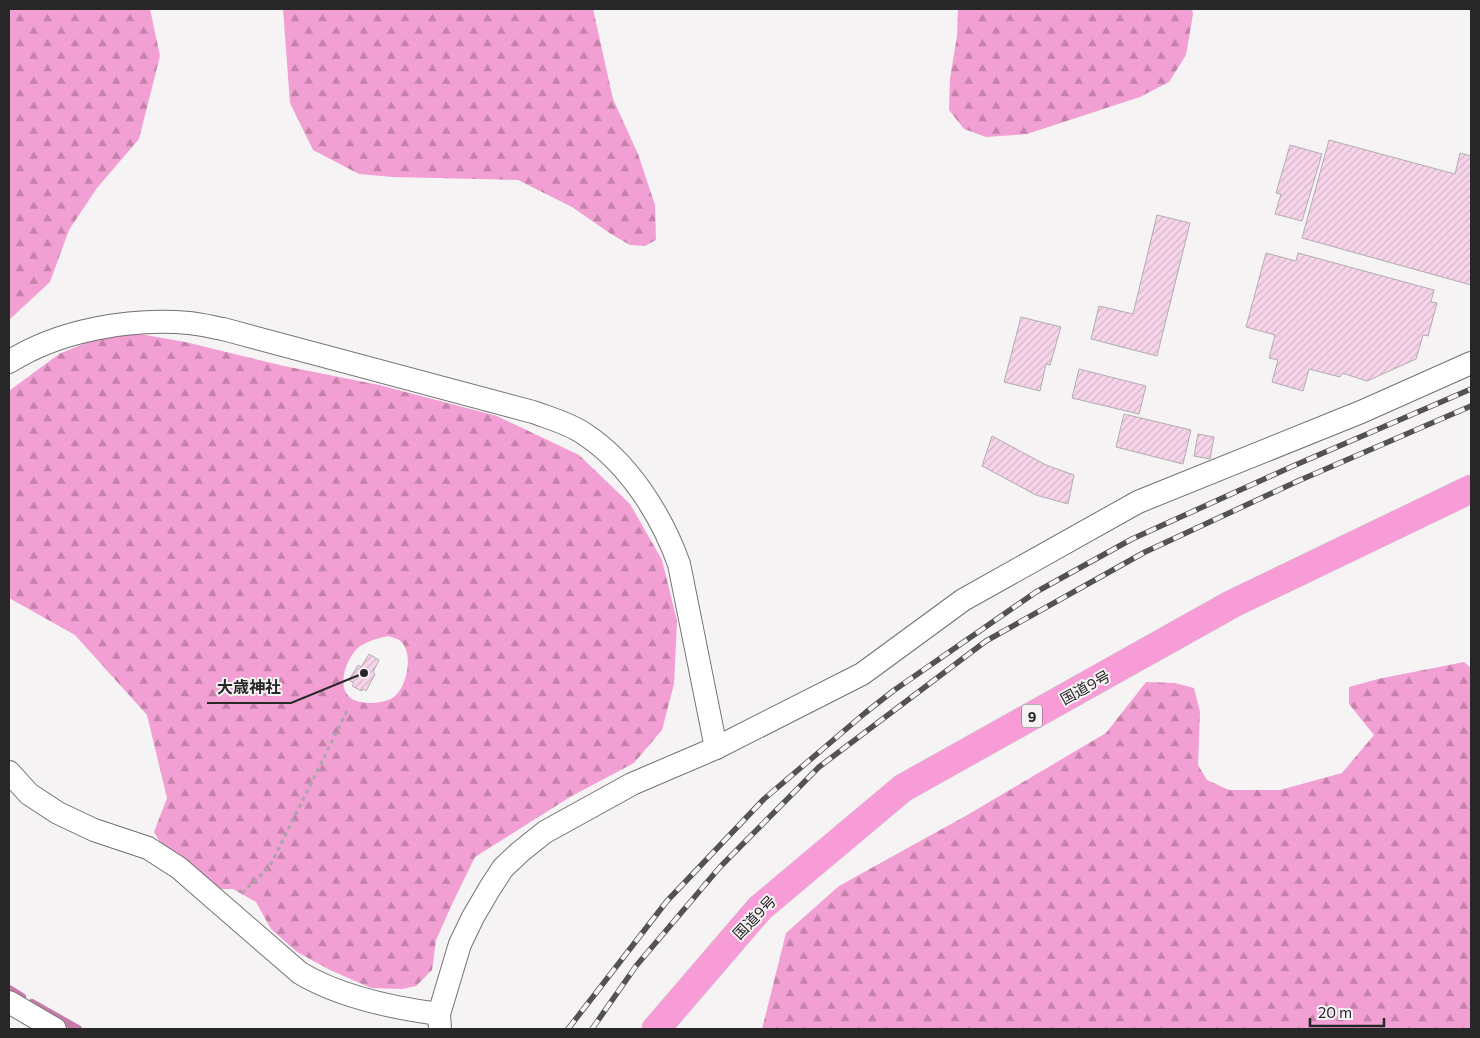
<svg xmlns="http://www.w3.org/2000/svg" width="1480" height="1038" font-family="Commissioner,'Noto Sans JP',sans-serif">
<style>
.forest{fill:url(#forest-firs);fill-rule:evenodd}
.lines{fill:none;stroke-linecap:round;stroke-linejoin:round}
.stream{stroke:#c97aac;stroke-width:8}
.building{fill:url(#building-hatch);stroke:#b1adaf}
.minor-casing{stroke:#737072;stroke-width:24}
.trunk-casing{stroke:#d0cfd0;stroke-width:29}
.path{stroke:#a8a6a8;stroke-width:3;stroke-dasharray:4 4;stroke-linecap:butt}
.minor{stroke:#fff;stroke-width:22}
.trunk{stroke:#f89cd8;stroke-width:28}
.rail-casing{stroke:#535152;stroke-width:5.5}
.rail{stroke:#f6f3f5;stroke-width:4;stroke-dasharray:11;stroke-linecap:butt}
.labels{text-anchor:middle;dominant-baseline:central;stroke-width:4;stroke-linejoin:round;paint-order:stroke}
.shield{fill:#f6f3f5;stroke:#666466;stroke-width:1}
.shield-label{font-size:14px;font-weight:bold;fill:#282728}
.street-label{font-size:15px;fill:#282728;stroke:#f6f3f5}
.leader{fill:none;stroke:#282728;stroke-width:2}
.callout-dot{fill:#282728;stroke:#f6f3f5;stroke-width:2}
.callout-label{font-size:16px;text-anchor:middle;font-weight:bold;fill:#282728;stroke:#f6f3f5;stroke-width:4;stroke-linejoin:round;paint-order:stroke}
</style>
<defs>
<pattern id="forest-firs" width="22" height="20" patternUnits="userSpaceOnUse" patternTransform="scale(1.25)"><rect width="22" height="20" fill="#f29fd3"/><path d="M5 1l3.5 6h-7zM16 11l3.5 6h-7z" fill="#c482ab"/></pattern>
<pattern id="building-hatch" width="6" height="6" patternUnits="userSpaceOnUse" patternTransform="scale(1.25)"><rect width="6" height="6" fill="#f7d4e9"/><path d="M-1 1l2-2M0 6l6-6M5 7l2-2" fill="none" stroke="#d4b6c8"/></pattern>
</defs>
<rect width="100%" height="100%" fill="#f6f3f5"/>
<g class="forest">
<polygon points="9,9 150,9 160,56 139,139 97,188 69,230 50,282 9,320"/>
<polygon points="283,9 593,9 613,99 638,154 655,205 656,240 645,246 630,245 611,234 572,207 518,180 393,177 359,174 313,150 290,103"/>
<polygon points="958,9 1192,9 1193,14 1186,55 1169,82 1140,97 1027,134 986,137 964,129 949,110 950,78 957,36"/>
<path d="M 117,330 L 185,342 L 284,366 L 379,385 L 497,416 L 579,455 L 630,504 L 662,560 L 677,621 L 674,684 L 662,730 L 634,763 L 570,797 L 475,857 L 454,900 L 436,940 L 432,970 L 416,986 L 402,989 L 371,988 L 330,970 L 297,952 L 271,929 L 256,902 L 233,889 L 214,889 L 168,856 L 154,832 L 167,798 L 147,715 L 75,635 L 9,598 L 9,391 L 59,354 ZM 388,636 C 391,637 396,638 399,640 C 414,650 408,685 395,696 C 386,704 365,705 354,700 C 334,691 346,657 359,647 C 367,641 379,638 388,636 Z"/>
<polygon points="1464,662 1471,668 1471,1029 762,1029 786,933 839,886 969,814 1106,733 1146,682 1175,683 1194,688 1200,712 1198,765 1207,780 1229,790 1280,790 1342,773 1374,735 1349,704 1349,687 1378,679"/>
</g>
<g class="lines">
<g class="stream">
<polyline points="9,989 22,997"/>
<polyline points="32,1003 78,1029"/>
</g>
</g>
<g class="building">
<polygon points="1329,140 1455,174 1460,153 1471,156 1471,285 1302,238"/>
<polygon points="1290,145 1322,154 1302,221 1275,214 1281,194 1276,193"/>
<polygon points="1157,215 1190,223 1157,356 1091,339 1099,306 1133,314"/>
<polygon points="1266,253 1296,261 1298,253 1434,290 1431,302 1437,303 1428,336 1423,335 1416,359 1367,381 1342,373 1340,377 1309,369 1303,391 1272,382 1278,360 1269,358 1275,335 1246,327"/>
<polygon points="1021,317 1061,327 1050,365 1046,364 1040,391 1004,382"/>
<polygon points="1079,369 1146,386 1139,414 1072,398"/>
<polygon points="1124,414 1191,430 1183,464 1116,447"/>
<polygon points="1198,434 1214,437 1210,459 1194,456"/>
<polygon points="992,436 1046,465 1074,475 1068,504 1036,495 982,466"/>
<polygon points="369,654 379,660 373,672 375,674 366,691 363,689 362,691 352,686 354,683 349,680 358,665 361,667"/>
</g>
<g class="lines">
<g class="minor-casing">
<g id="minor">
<path d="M 9,362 C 59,330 130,318 189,323 C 200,324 212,327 223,329 L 533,412 C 549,418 568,423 583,433 C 628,462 661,514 679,564 L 716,748"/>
<path d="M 9,772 L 29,794 L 58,813 L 94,830 L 148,848 L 179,868 L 300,973 C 340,997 393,1008 439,1014"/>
<polyline points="9,1002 55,1029"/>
<polyline points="440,1029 439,1014 460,944 473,917 490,888 503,868 520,852 545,832 632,784 716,748 862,674 963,600 1138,502 1361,412 1471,363"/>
</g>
</g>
<g class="trunk-casing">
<polyline id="trunk" points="656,1029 760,908 903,788 1232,604 1471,489"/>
</g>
<polyline class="path" points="242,893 270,866 348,709"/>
<use href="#minor" class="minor"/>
<use href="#trunk" class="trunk"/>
<g class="rail-casing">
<g id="rail">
<polyline points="568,1029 667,901 764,799 865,713 893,691 1036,592 1132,539 1293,466 1471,389"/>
<polyline points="592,1029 636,966 720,867 819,767 986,641 1145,552 1298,481 1471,406"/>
</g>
</g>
<use href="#rail" class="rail"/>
</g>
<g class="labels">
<rect class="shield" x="1022" y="704.5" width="20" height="23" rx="4"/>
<g class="shield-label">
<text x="1032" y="716">9</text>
</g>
<g class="street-label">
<text transform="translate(1085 687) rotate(-29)">国道9号</text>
<text transform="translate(754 917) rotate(-46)">国道9号</text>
</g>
</g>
<path class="leader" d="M364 673L291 703H207"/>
<circle class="callout-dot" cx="364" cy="673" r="5"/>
<g class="callout-label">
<text x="249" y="693">大歳神社</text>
</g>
<rect width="1480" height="1038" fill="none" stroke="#282728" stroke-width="20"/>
<path d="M1310 1018v8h74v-8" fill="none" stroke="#282728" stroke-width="2.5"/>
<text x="1318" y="1018" font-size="15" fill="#282728" stroke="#f6f3f5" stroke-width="4" paint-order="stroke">20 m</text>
</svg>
